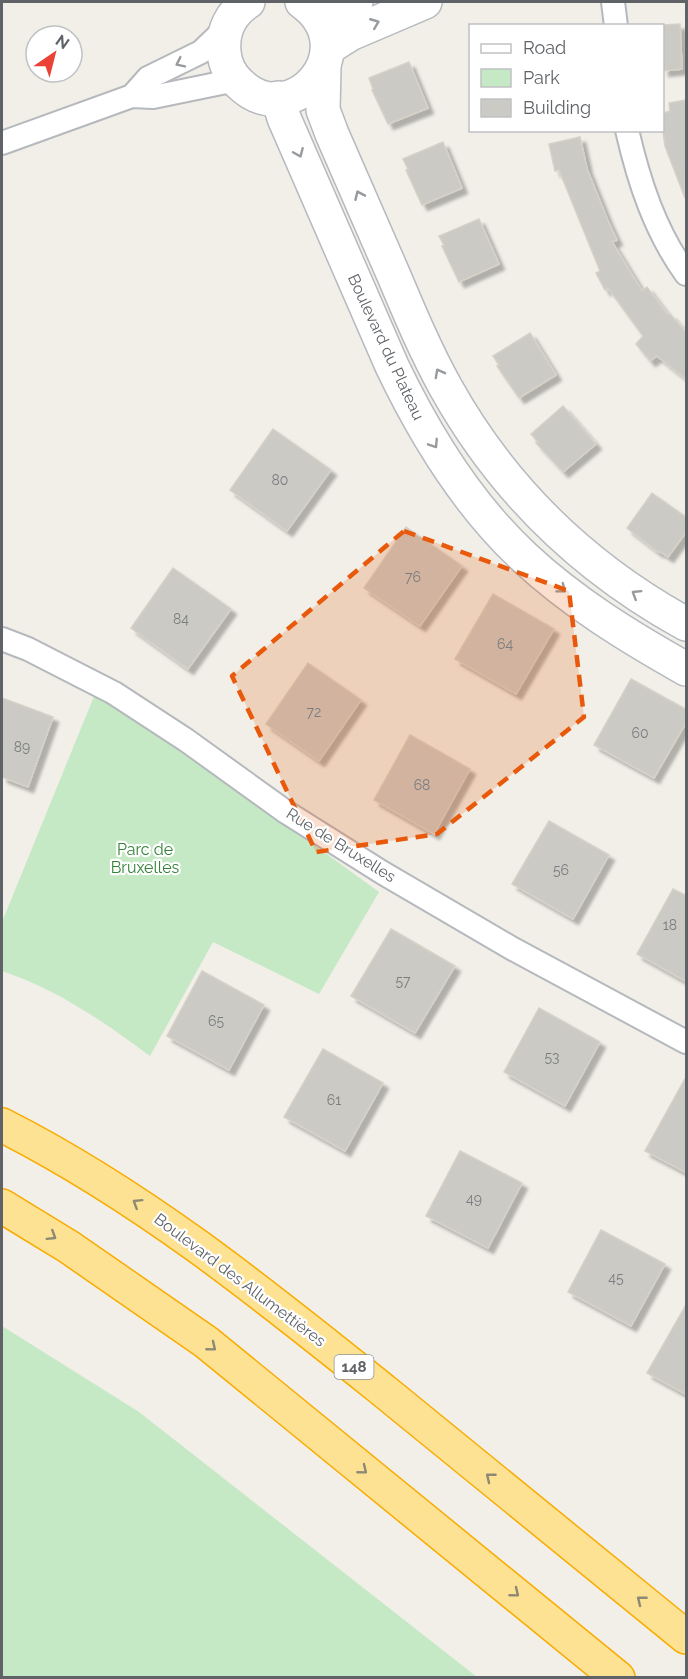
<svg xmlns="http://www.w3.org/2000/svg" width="688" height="1679" font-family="Raleway,sans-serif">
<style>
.green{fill:#c5e8c5}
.building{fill:#cccac5;stroke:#d6d1c6;stroke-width:1.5;filter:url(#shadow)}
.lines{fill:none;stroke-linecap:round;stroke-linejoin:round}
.street-casing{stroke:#b5b8bc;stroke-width:26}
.secondary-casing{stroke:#b6babf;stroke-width:36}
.highway-casing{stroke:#f9ab00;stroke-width:36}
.street{stroke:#fff;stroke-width:22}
.secondary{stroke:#fff;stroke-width:33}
.highway{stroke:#fde293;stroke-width:33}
.oneway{stroke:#979a9d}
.oneway2{stroke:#8e8975}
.marked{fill:#e8590c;fill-opacity:0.2;stroke:#e8590c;stroke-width:4.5;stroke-dasharray:12 8;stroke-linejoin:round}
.labels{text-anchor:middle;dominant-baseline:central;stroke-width:4.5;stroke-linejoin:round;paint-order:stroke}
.number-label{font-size:14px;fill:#7a7d7f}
.shield{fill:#fff;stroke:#8f9295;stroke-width:1.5}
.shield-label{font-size:15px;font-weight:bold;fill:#5f6368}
.street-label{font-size:16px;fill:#5f6368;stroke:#fff}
.park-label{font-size:16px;fill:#348238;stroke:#fff}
</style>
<defs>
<filter id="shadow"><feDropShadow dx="5.5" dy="5.5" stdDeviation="1.5" flood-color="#0004"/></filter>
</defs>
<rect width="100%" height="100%" fill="#f1efe8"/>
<g class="green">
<path d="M 95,694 L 182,749 L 379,892 L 319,994 L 213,942 L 150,1056 C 104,1022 57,989 2,971 L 2,922 Z"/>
<polygon points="2,1326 139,1412 477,1677 2,1677"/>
</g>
<g class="building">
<polygon points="680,24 682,69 663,71 663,25"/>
<polygon points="409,62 428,108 388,124 372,90 373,89 369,78"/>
<polygon points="685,100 687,108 685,198 665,146 663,131 663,113 670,111 669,103"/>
<polygon points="580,137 587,169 608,221 617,240 612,242 642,291 647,287 668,315 670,314 687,334 687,380 657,356 650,361 636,344 643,336 608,288 605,290 596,273 600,271 559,170 555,171 549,144"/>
<polygon points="443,142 462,188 422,205 406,170 408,169 403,159"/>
<polygon points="479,219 499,264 459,282 442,246 444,245 439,236"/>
<polygon points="530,333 556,375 519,398 497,366 499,365 493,356"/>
<polygon points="563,406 596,444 563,472 536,443 538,442 531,434"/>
<polygon points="273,429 331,470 287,531 230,490"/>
<polygon points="652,493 687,518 687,531 668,557 659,551 658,552 627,528"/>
<polygon points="406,527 462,566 420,626 364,588"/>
<polygon points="173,568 231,609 188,669 131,628"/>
<polygon points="493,594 554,629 516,694 455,659"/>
<polygon points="308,663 361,700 319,761 266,724"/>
<polygon points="631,679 687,710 687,721 654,778 594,745"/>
<polygon points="2,698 53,717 28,787 2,777"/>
<polygon points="410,735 470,769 434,834 374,800"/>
<polygon points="549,821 609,855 573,919 512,884"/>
<polygon points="673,889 687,896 687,982 637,954"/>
<polygon points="391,929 455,966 415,1033 351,996"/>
<polygon points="202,971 264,1005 229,1070 167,1036"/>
<polygon points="539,1008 600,1042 565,1106 504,1072"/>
<polygon points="323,1049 383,1083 345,1151 284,1117"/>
<polygon points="687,1075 687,1173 645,1151"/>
<polygon points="460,1151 522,1183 488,1248 426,1216"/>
<polygon points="601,1230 665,1264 631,1326 568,1292"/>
<polygon points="687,1303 687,1395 647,1373"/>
</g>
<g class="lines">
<g class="street-casing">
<g id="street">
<polyline points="613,2 616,26"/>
<polyline points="132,96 148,78 201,52 226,28"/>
<path d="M 627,130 C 639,182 655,231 686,274"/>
<polyline points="2,143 132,96 153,97 236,80"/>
<polyline points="2,639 28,649 114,693 186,740 286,812 383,873 513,949 686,1042"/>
</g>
</g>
<g class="secondary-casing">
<g id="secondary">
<path d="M 248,2 C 231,13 222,31 224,52 C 225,65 231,76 240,84 C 292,134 367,49 302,2"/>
<polyline points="313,10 338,7 356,2"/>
<polyline points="328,48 350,34 425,2"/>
<path d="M 324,66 L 323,110 L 332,134 C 353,181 373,229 394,276 C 410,314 426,352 446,388 C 503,490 584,568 686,624"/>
<path d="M 278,98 L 284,118 L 392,366 C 425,435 468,505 524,557 C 572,602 629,637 686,669"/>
</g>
</g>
<g class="highway-casing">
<g id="highway">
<path d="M 2,1125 C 142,1196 262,1293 384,1391 C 485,1473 586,1555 686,1637"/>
<polyline points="2,1206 69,1247 206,1342 618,1678"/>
</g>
</g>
<use href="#street" class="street"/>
<use href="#secondary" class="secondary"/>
<use href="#highway" class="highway"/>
</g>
<defs><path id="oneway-chevron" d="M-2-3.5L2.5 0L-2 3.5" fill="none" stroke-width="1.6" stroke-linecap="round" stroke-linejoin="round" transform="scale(1.5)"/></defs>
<g class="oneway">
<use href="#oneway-chevron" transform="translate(375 23) rotate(-22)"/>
<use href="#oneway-chevron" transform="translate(180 63) rotate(154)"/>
<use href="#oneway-chevron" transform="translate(299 153) rotate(67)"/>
<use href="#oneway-chevron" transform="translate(359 195) rotate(-114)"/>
<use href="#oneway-chevron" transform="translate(439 373) rotate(-118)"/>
<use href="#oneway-chevron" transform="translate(434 444) rotate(57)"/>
<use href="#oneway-chevron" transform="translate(562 589) rotate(37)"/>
<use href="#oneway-chevron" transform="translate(636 594) rotate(-148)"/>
</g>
<g class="oneway2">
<use href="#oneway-chevron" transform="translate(137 1203) rotate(-148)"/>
<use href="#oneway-chevron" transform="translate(52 1236) rotate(32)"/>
<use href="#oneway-chevron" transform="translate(212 1347) rotate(39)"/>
<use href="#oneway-chevron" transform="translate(363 1470) rotate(39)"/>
<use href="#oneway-chevron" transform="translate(490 1477) rotate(-141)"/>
<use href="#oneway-chevron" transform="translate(515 1593) rotate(39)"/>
<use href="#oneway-chevron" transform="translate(641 1600) rotate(-141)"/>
</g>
<path class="marked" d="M 404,531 L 569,591 L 584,717 L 437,834 L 316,852 L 232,676 Z"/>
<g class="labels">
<g class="number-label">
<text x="280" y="480">80</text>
<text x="413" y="577">76</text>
<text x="181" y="619">84</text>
<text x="505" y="644">64</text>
<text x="314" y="712">72</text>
<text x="640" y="733">60</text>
<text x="22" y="747">89</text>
<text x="422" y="785">68</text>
<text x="561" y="870">56</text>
<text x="670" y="925">18</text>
<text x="403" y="981">57</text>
<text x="216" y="1021">65</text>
<text x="552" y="1057">53</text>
<text x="334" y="1100">61</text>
<text x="474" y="1199">49</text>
<text x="616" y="1278">45</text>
</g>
<rect class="shield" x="334.5" y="1355" width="39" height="24" rx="4.5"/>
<g class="shield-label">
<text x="354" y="1367">148</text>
</g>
<g class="street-label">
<text transform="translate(386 347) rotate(65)">Boulevard du Plateau</text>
<text transform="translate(341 845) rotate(32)">Rue de Bruxelles</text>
<text transform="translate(240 1280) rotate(37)">Boulevard des Allumettières</text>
</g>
<g class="park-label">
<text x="145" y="849">Parc de<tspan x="145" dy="18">Bruxelles</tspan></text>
</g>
</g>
<rect width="688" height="1679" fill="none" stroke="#5f6368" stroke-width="6"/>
<rect x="469" y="24" width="195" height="108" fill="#ffffff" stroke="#bfc1c3" stroke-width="1.5"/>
<rect x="481" y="44" width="30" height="9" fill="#ffffff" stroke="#bfc1c3" stroke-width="1.5"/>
<text x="523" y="54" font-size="18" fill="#5f6368">Road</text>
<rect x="481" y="69" width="30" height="18" fill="#c5e8c5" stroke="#bfc1c3" stroke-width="1.5"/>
<text x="523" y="84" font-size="18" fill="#5f6368">Park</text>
<rect x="481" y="99" width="30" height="18" fill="#cccac5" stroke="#bfc1c3" stroke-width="1.5"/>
<text x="523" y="114" font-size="18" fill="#5f6368">Building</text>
<g transform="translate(54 54) rotate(35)"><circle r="28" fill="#ffffff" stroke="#bfc1c3" stroke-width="1.5"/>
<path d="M0-4.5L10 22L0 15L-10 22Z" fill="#ea4335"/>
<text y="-9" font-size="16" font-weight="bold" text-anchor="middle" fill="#5f6368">N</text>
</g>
</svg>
